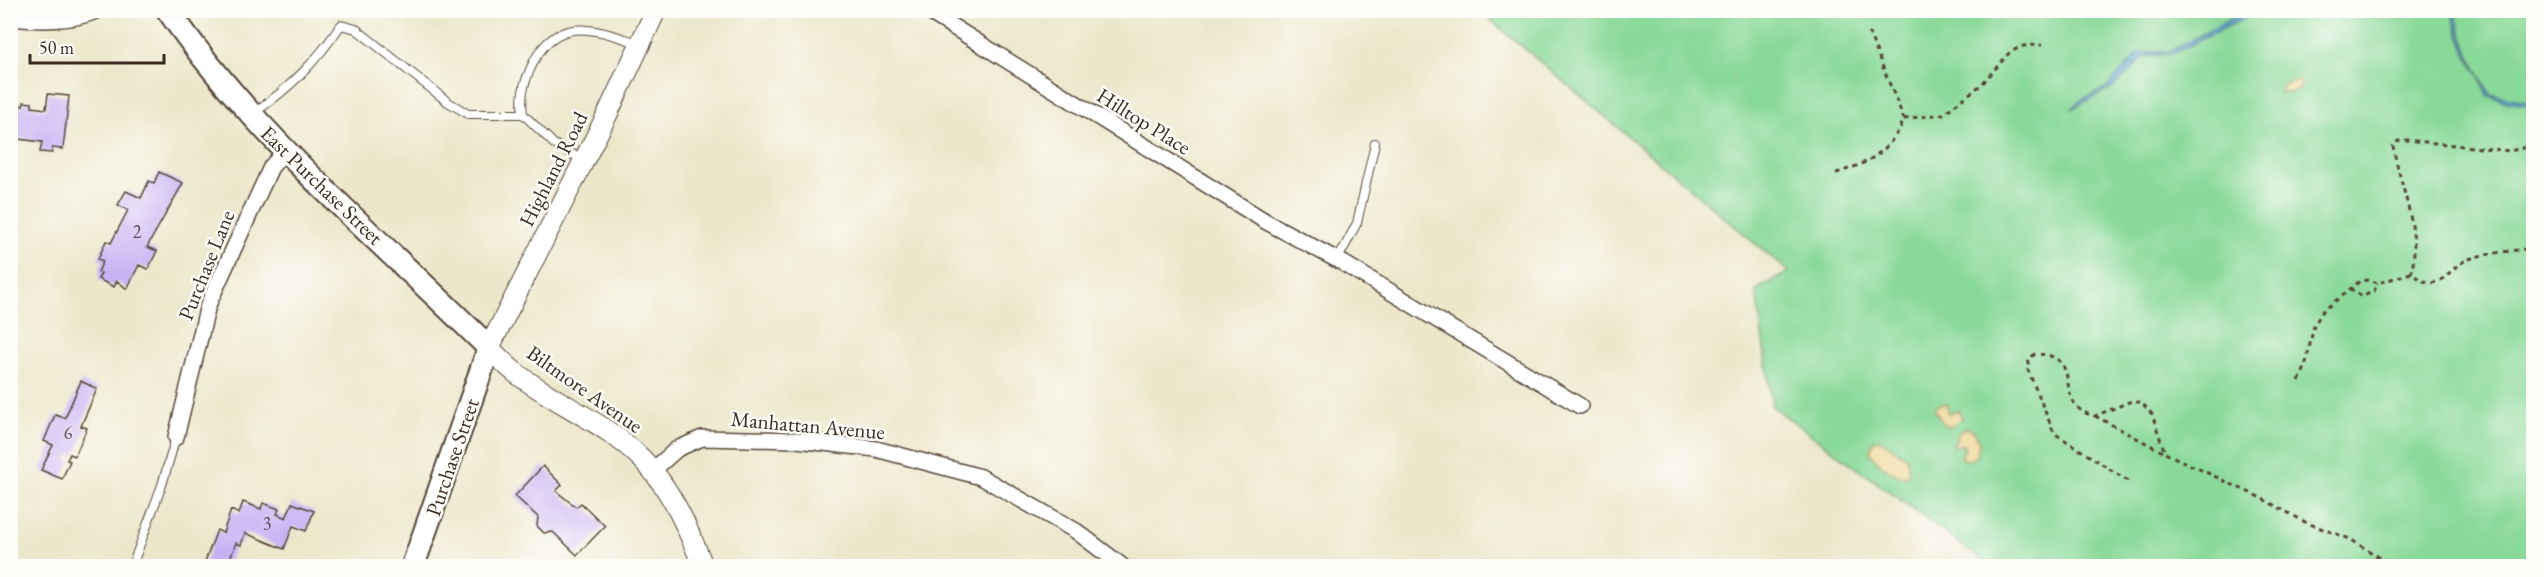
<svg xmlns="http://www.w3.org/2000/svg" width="2544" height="577" font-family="'EB Garamond',serif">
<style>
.green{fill:#89d999;stroke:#62825c;stroke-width:1.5}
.sand{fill:#eeda9e;stroke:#94825e;stroke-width:1.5}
.water{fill:#59a7d3;stroke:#4a6878;stroke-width:1.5}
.building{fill:#c7b1f4}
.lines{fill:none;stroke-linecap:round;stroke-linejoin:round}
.service-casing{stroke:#564638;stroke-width:10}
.minor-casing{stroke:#564638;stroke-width:18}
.tertiary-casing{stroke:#564638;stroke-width:22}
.secondary-casing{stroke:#564638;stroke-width:26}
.path{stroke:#564638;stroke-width:3;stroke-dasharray:4.5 4.5;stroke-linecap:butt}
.service{stroke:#fff;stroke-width:8}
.minor{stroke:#fff;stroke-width:15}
.tertiary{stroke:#fff;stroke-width:20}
.secondary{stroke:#fff;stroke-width:22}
.labels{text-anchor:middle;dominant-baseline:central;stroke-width:5;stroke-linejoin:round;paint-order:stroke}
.number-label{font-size:18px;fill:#5e4c54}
.street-label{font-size:21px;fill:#3b2a1e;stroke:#fdfcf7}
</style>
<rect width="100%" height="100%" fill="#fdfcf7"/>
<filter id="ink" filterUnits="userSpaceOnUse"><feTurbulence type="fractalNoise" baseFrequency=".0167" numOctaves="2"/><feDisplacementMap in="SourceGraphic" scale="12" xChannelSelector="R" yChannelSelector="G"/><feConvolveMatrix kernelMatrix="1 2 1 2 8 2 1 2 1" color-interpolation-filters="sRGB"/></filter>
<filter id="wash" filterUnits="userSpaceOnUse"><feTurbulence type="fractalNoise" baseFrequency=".008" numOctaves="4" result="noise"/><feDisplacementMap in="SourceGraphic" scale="24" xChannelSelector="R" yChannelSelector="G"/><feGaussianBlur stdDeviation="1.35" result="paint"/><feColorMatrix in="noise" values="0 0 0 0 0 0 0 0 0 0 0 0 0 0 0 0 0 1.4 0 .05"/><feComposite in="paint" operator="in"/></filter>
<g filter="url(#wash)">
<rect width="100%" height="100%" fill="#ece7cb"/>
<polygon class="green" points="1480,11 2533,11 2533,566 1991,566 1772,406 1756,290 1789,272"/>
<g class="sand">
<polygon points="2297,80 2301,84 2298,91 2280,94 2283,85"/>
<polygon points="1940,404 1947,404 1948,413 1958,410 1962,418 1950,427 1944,425 1934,409"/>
<polygon points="1967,427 1975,432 1979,442 1977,457 1968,460 1961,458 1965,448 1963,445 1953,446 1959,432"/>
<path d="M 1879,439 L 1907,458 L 1909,472 L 1904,477 C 1893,476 1877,462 1870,453 L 1873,441 Z"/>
</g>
<g class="water">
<polygon points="2246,11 2259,11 2174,53 2144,57 2114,87 2071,109 2079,101 2106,88 2139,53 2170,51"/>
<polygon points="2451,11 2456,16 2469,55 2490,94 2533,103 2533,106 2508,102 2486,95 2480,76 2467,56"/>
</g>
<g id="blocks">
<g class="building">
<polygon points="48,94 69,96 63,149 52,148 52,153 40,152 42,142 10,138 10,105 23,106 24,102 32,103 32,107 46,109"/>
<polygon points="159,172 183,183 147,247 157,251 148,269 139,265 127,289 117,281 114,287 98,279 101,273 98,272 103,261 98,259 106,241 111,243 128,210 118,205 126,191 141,198 149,181 154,183"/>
<polygon points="81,381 97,389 81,426 87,428 75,456 70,454 67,460 70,461 62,479 41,470 53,445 44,441 55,415 65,418"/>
<polygon points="543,466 562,485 556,491 576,507 581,503 605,526 577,555 553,532 544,533 537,526 538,517 515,496"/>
<polygon points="243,502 261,509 263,503 279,509 277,514 286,518 292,503 314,511 306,531 293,526 284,549 245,533 241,545 236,543 227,566 204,564 217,530 223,533 231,510 239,514"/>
</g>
</g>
</g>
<g filter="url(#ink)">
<use href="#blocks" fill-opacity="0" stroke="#564638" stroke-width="1.5"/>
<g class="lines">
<g class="service-casing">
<g id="service">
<path d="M 254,113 C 291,87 316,62 341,25 L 356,29 L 448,102 L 468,114 L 523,114"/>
<path d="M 583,160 L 554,144 L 523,114 C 520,93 525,80 534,61 C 559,14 596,30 638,43"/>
<polyline points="1337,261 1357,223 1375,143"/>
<polyline points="132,566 162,485 176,437"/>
</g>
</g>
<g class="minor-casing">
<g id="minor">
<polyline points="926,10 1265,221 1343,263 1580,406"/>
<path d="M 10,18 C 41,21 70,22 99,10"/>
<polyline points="176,437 208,305 271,167 285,151"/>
<polyline points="652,471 677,449 702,438 797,440 876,449 981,477 1076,531 1122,566"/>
</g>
</g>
<g class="tertiary-casing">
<path id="tertiary" d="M 656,10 L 607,115 L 489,348 C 498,356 506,366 516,373 C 556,404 605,422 642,459 C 671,488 688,529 703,566"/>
</g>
<g class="secondary-casing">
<path id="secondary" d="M 168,10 C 257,139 379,238 489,348 L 413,566"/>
</g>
<g class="path">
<polyline points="1904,119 1943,114 1982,84 2010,52 2023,46 2042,45"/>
<path d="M 2534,145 L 2510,151 L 2407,140 L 2398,141 L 2393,146 C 2400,186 2422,233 2411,273 C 2443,299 2446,265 2472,258 C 2491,252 2514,251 2534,248"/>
<path d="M 1836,173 C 1868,164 1891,151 1904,119 L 1869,33"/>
<polyline points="2350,289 2362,297 2374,291 2378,283"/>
<polyline points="2299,381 2305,368 2314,325 2323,311 2360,281 2368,280 2378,283 2411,273"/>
<polyline points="2095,416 2165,453"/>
<path d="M 2128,481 L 2054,433 L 2028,370 L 2029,359 L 2035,354 C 2089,354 2048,406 2095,416 L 2129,402 L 2141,402 L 2152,414 L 2165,453 L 2261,498 L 2307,523 L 2350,539 L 2393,566"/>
</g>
<use href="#service" class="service"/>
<use href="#minor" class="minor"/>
<use href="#tertiary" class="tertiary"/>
<use href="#secondary" class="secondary"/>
</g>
</g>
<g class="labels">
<g class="number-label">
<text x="137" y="231">2</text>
<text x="68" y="432">6</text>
<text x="267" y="523">3</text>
</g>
<g class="street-label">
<text transform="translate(1144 121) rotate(32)">Hilltop Place</text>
<text transform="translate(553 169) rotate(-63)">Highland Road</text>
<text transform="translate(322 185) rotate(44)">East Purchase Street</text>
<text transform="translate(206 265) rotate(-68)">Purchase Lane</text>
<text transform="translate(585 389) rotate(35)">Biltmore Avenue</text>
<text transform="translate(808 425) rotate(5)">Manhattan Avenue</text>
<text transform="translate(452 457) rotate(-71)">Purchase Street</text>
</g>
</g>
<rect width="2544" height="577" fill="none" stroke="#fdfcf7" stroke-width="36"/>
<path d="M30 54v9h134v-9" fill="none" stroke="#3b2a1e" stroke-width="3"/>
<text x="39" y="54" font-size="18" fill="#3b2a1e" stroke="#fdfcf7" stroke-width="4.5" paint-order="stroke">50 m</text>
</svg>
